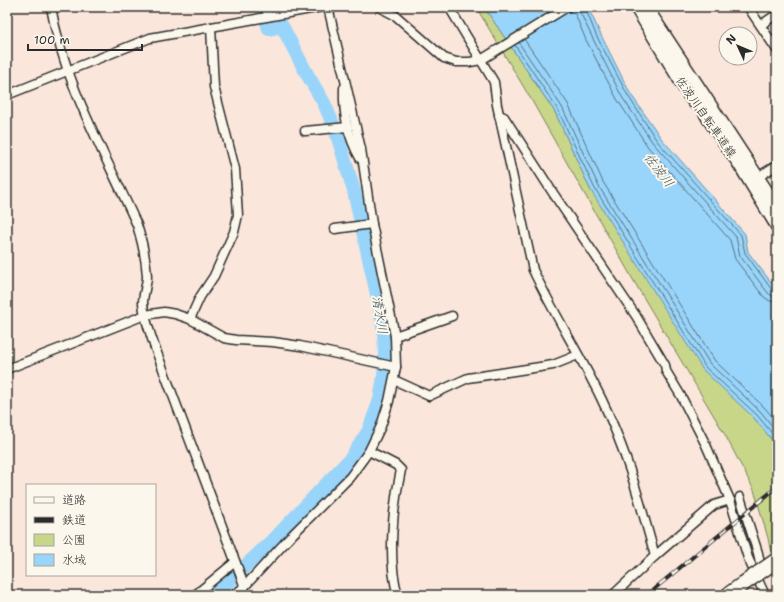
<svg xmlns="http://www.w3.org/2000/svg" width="784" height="602" font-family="'Shantell Sans','Klee One',sans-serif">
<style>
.green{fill:#c8d68a;stroke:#7a805a}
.water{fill:#99d5fa;stroke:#6d91a7}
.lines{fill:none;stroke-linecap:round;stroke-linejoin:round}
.shore{stroke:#576f7e;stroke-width:1}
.river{stroke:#99d5fa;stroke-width:14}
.minor-casing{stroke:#2b2b2b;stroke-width:11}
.secondary-casing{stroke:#2b2b2b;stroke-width:15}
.trunk-casing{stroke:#2b2b2b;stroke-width:17}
.minor{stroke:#fbf7ec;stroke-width:8}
.secondary{stroke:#fbf7ec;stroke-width:12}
.trunk{stroke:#fbf7ec;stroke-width:14}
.rail-casing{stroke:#2b2b2b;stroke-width:4}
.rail{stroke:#fbf7ec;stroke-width:2.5;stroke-dasharray:8;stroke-linecap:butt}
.trunk-bridge-casing{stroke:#2b2b2b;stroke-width:17;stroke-linecap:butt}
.trunk-bridge{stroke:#fbf7ec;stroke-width:14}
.labels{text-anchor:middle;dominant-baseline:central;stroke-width:4;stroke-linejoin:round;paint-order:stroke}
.street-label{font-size:12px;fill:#2b2b2b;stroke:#fbf7ec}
.water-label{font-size:13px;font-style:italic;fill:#46565f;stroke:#fbf7ec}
</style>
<rect width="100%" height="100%" fill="#fbe6db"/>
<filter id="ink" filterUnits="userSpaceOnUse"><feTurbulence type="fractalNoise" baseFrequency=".025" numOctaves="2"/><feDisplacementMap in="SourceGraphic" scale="8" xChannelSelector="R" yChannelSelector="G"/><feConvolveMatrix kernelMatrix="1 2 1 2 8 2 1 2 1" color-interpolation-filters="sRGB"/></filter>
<g filter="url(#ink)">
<polygon class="green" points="476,7 484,7 555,112 590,189 754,418 772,440 777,457 777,585 768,538 754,490 724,433 632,278 532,101"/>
<polygon class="water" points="484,7 588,7 600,33 630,93 661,138 745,234 748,252 777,290 777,457 772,440 754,418 703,370 590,189 555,112"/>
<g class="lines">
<g class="shore">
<polyline points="574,7 575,14 586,40 617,99 648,147 730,240 735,259 764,297 770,301 777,302"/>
<polyline points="580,7 580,12 592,37 622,97 653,143 736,237 740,256 768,293 772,296 777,296"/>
<polyline points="585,7 596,35 627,94 657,141 741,235 745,253 772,290 777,291"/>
<polyline points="524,39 568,104 603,182 715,361 764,407 777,422"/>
<polyline points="519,43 562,107 598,185 710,364 761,412 777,432"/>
<polyline points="515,45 558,110 594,187 706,368 757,415 775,437 777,443"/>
</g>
<polyline class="river" points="215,595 279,534 352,457 369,430 380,400 384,377 385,355 384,331 378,299 354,191 336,131 324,103 307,74 282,26 269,29 262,7"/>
<g class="minor-casing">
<g id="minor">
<path d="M 51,7 C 64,84 105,153 137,225 C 142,241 146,259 147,276 C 147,285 143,294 143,303 C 144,317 150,332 154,345 L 243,582 L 245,595"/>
<polyline points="265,7 269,16"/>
<polyline points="379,7 396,16 444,58 456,62 470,62 481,60 567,7"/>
<path d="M 449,7 L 494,82 L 497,105 L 533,270 C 554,314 580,355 601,398 C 626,449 640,502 655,556"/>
<polyline points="748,7 777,50"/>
<polyline points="761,25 777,14"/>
<path d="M 344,88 C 343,112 348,137 360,158"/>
<polyline points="7,95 150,38 322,7"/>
<polyline points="499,115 504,117 553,193 636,316 665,365 666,371 681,396 706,445 730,500 748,558 764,593"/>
<polyline points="305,131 348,127"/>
<polyline points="758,177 777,165"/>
<polyline points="335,229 372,224"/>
<polyline points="190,319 200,297 214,276 234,232 238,215 235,169 214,87 211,27"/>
<polyline points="395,336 452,316"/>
<polyline points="7,369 145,315 164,312 175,314 190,319 224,338 236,340 273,342 300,346 396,367"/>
<polyline points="394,380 429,396 468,378 553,365 578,355"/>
<path d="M 369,451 L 396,465 L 401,470 C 393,505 387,561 398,595"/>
<polyline points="740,497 758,553 762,574"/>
<polyline points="195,595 235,562"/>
<polyline points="234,595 244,587 293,534 350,477 369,451 381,426 389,401 396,367 395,336 372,224 361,149 328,7"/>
<polyline points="613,595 655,556 714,505 730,500"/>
</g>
</g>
<g class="secondary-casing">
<g id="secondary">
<polyline points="636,7 687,92 694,102 701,105 708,118 738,162 777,226"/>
<polyline points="646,7 777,207"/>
</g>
</g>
<g class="trunk-casing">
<polyline id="trunk" points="728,595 743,584"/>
</g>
<use href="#minor" class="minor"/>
<use href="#secondary" class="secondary"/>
<use href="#trunk" class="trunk"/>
<g class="rail-casing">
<polyline id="rail" points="647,595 777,487"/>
</g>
<use href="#rail" class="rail"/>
<g class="trunk-bridge-casing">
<polyline id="trunk-bridge" points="743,584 777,560"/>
</g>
<use href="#trunk-bridge" class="trunk-bridge"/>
</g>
</g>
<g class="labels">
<g class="street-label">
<text transform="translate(706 117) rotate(55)">佐波川自転車道線</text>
</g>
<g class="water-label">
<text transform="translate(659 170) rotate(52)">佐波川</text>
<text transform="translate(380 315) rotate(81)">清水川</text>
</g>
</g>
<rect width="784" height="602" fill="none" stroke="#fbf7ec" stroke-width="24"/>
<rect x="12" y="12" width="760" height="578" fill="none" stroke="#2b2b2b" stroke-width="1.5" filter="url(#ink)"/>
<rect x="26" y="484" width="130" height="92" fill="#fbf7ec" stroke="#a8a59f"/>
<rect x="34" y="497" width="20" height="6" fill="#fbf7ec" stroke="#a8a59f"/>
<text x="62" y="504" font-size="12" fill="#2b2b2b">道路</text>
<rect x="34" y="517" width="20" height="6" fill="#2b2b2b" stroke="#a8a59f"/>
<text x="62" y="524" font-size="12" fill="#2b2b2b">鉄道</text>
<rect x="34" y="534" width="20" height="12" fill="#c8d68a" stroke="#a8a59f"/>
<text x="62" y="544" font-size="12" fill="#2b2b2b">公園</text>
<rect x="34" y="554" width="20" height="12" fill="#99d5fa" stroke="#a8a59f"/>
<text x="62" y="564" font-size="12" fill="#2b2b2b">水域</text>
<g transform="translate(738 46) rotate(314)"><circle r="19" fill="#fbf7ec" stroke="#a8a59f"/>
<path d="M0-3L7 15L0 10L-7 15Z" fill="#2b2b2b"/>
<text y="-6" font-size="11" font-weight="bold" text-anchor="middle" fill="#2b2b2b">N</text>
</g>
<path d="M28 44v6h114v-6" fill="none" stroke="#2b2b2b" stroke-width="2"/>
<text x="34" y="44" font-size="12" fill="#2b2b2b" stroke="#fbf7ec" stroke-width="3" paint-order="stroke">100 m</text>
</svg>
